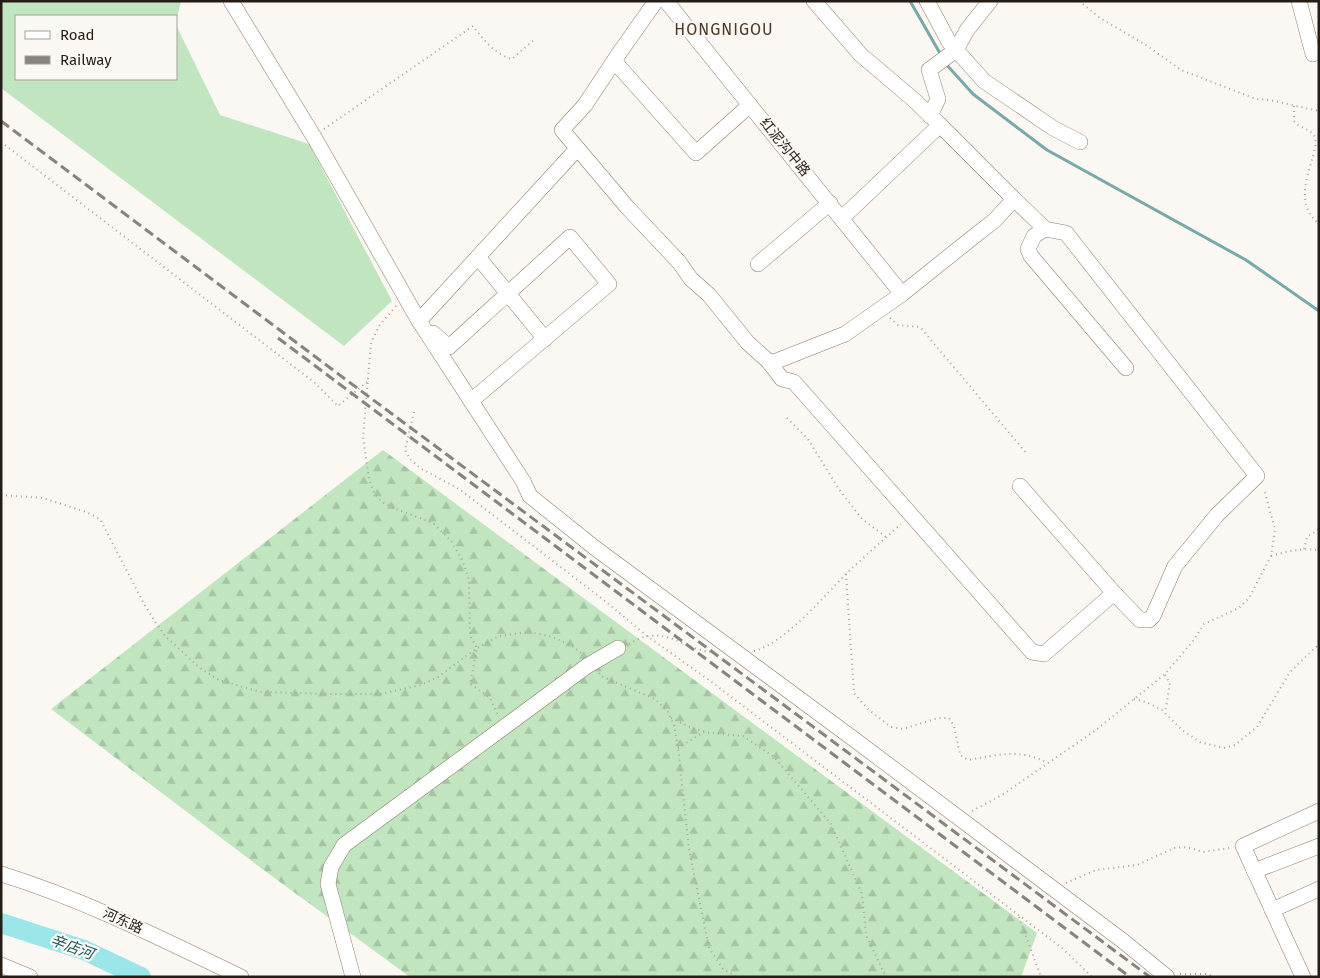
<svg xmlns="http://www.w3.org/2000/svg" width="1320" height="978" font-family="'Fira Sans','Noto Sans SC',sans-serif">
<style>
.grass{fill:#c0e5bf}
.forest{fill:url(#forest-firs)}
.lines{fill:none;stroke-linecap:round;stroke-linejoin:round}
.stream{stroke:#77a9a9;stroke-width:3}
.river{stroke:#9ae6e8;stroke-width:20}
.minor-casing{stroke:#8f7a67;stroke-width:16}
.path{stroke:#a7a29d;stroke-width:2;stroke-dasharray:1 4;stroke-linecap:butt}
.minor{stroke:#fff;stroke-width:15}
.rail{stroke:#89837d;stroke-width:3;stroke-dasharray:10 5;stroke-linecap:butt}
.labels{text-anchor:middle;dominant-baseline:central;stroke-width:4.5;stroke-linejoin:round;paint-order:stroke}
.street-label{font-size:14px;fill:#241c15;stroke:#fbf7f3}
.water-label{font-size:15px;font-style:italic;fill:#18595b;stroke:#fbf7f3}
.quarter-label{font-size:16px;letter-spacing:1px;fill:#4c3928;stroke:#fbf7f3}
</style>
<defs>
<pattern id="forest-firs" width="22" height="20" patternUnits="userSpaceOnUse" patternTransform="scale(1.25)"><rect width="22" height="20" fill="#c0e5bf"/><path d="M5 1l3.5 6h-7zM16 11l3.5 6h-7z" fill="#a5c4a3"/></pattern>
</defs>
<rect width="100%" height="100%" fill="#fbf7f3"/>
<polygon class="grass" points="1,1 181,1 176,21 176,16 16,16 16,79 176,79 176,25 220,115 309,144 392,301 344,346 1,88"/>
<polygon class="forest" points="383,450 1037,933 1021,977 410,977 269,874 51,709"/>
<g class="lines">
<g class="stream">
<polyline points="910,1 941,55"/>
<polyline points="945,63 973,94 1047,150 1246,260 1319,311"/>
</g>
<polyline class="river" points="1,923 84,950 141,977"/>
<g class="minor-casing">
<g id="minor">
<polyline points="231,1 314,137 419,321 523,481 530,496 595,548 851,737 1123,941 1167,977"/>
<polyline points="656,1 620,52 585,105 562,130 627,207 679,262 691,279 709,295 748,343 768,361 774,362 845,334 902,294 972,238 995,220 1014,199 940,125"/>
<polyline points="666,1 902,294"/>
<polyline points="814,1 861,55 914,100 940,125 842,218"/>
<polyline points="927,1 949,42 984,81 1053,128 1080,142"/>
<polyline points="1299,1 1313,54"/>
<polyline points="614,61 696,153 750,105"/>
<polyline points="930,116 938,99 929,70 956,50 967,30 990,1"/>
<polyline points="1045,229 1034,236 1028,249 1031,256 1126,368"/>
<polyline points="478,257 545,339"/>
<polyline points="758,264 830,203"/>
<polyline points="419,321 577,149"/>
<polyline points="433,333 449,347 570,237 609,284 471,401"/>
<polyline points="768,361 782,379 794,382 1032,652 1044,654 1114,593 1140,620 1149,620 1153,616 1175,566 1217,515 1257,476 1066,233 1045,229 1014,199"/>
<polyline points="1020,486 1114,593"/>
<polyline points="1254,871 1319,846"/>
<path d="M 1,874 C 85,900 162,939 241,977"/>
<polyline points="1272,910 1319,889"/>
<polyline points="1,965 30,977"/>
<polyline points="353,977 328,884 331,867 344,845 587,666 618,648"/>
<polyline points="1303,977 1243,846 1319,811"/>
</g>
</g>
<g class="path">
<polyline points="1079,1 1100,18 1146,45 1181,70 1256,99 1270,100 1319,111"/>
<path d="M 1294,106 L 1294,121 C 1300,129 1310,128 1315,137 C 1320,158 1287,197 1319,224"/>
<path d="M 324,129 L 473,26 C 484,40 494,54 512,59 L 536,38"/>
<polyline points="1,142 315,383 338,406 367,382"/>
<polyline points="396,306 379,326 371,343 363,437 369,479 374,493 382,502 396,509 433,523 452,542 463,562 469,580 470,636 477,648 470,684 490,698 498,715"/>
<polyline points="890,318 898,325 920,327 1027,454"/>
<polyline points="414,412 405,450 410,459 420,468 459,489 605,601 647,636 709,680 1062,948 1092,977"/>
<polyline points="787,418 808,439 838,488 862,519 886,537"/>
<polyline points="1,495 43,498 86,512 100,519 143,602 154,620 165,636 200,668 219,680 261,692 334,694 380,694 421,685 438,677 477,648 499,636 529,632 553,637 575,648 582,654"/>
<polyline points="1304,549 1307,537 1319,529"/>
<path d="M 1271,556 C 1288,551 1301,548 1319,550"/>
<path d="M 846,574 L 854,693 L 869,710 L 891,727 L 903,729 L 938,718 L 949,718 L 954,726 L 960,755 L 968,760 C 998,755 1019,748 1048,763"/>
<path d="M 629,644 C 635,641 641,637 648,636 C 672,632 690,651 712,652"/>
<path d="M 754,651 C 784,644 825,595 847,573 C 865,556 883,540 901,524"/>
<polyline points="599,673 601,676 655,699 668,712 674,725 678,748 689,849 709,948 723,969 737,977"/>
<polyline points="1165,675 1170,683 1165,713"/>
<polyline points="1134,699 1146,702 1162,710 1182,730 1200,742 1224,748 1235,745 1257,727 1290,672 1319,644"/>
<polyline points="671,718 694,729 710,733 743,736 774,757 831,824 862,894 866,935 886,977"/>
<polyline points="678,748 704,732"/>
<polyline points="972,811 1002,795 1096,730 1165,674 1193,641 1204,624 1239,608 1249,598 1271,556 1275,529 1264,489"/>
<polyline points="1066,883 1096,870 1137,865 1174,848 1187,847 1203,852 1230,848"/>
<polyline points="1019,917 1041,977"/>
<polyline points="1180,974 1208,974 1213,977"/>
</g>
<use href="#minor" class="minor"/>
<g class="rail">
<polyline points="1,121 337,373 1150,977"/>
<polyline points="278,338 1130,977"/>
</g>
</g>
<g class="labels">
<g class="street-label">
<text transform="translate(785 147) rotate(51)">红泥沟中路</text>
<text transform="translate(123 921) rotate(24)">河东路</text>
</g>
<g class="water-label">
<text transform="translate(72 947) rotate(20)">辛店河</text>
</g>
<g class="quarter-label">
<text x="724" y="29">HONGNIGOU</text>
</g>
</g>
<rect width="1320" height="978" fill="none" stroke="#241c15" stroke-width="5"/>
<rect x="15" y="15" width="162" height="65" fill="#fbf7f3" stroke="#a59f9a"/>
<rect x="25" y="31" width="25" height="8" fill="#ffffff" stroke="#a59f9a"/>
<text x="60" y="40" font-size="15" fill="#241c15">Road</text>
<rect x="25" y="56" width="25" height="8" fill="#89837d" stroke="#a59f9a"/>
<text x="60" y="65" font-size="15" fill="#241c15">Railway</text>
</svg>
